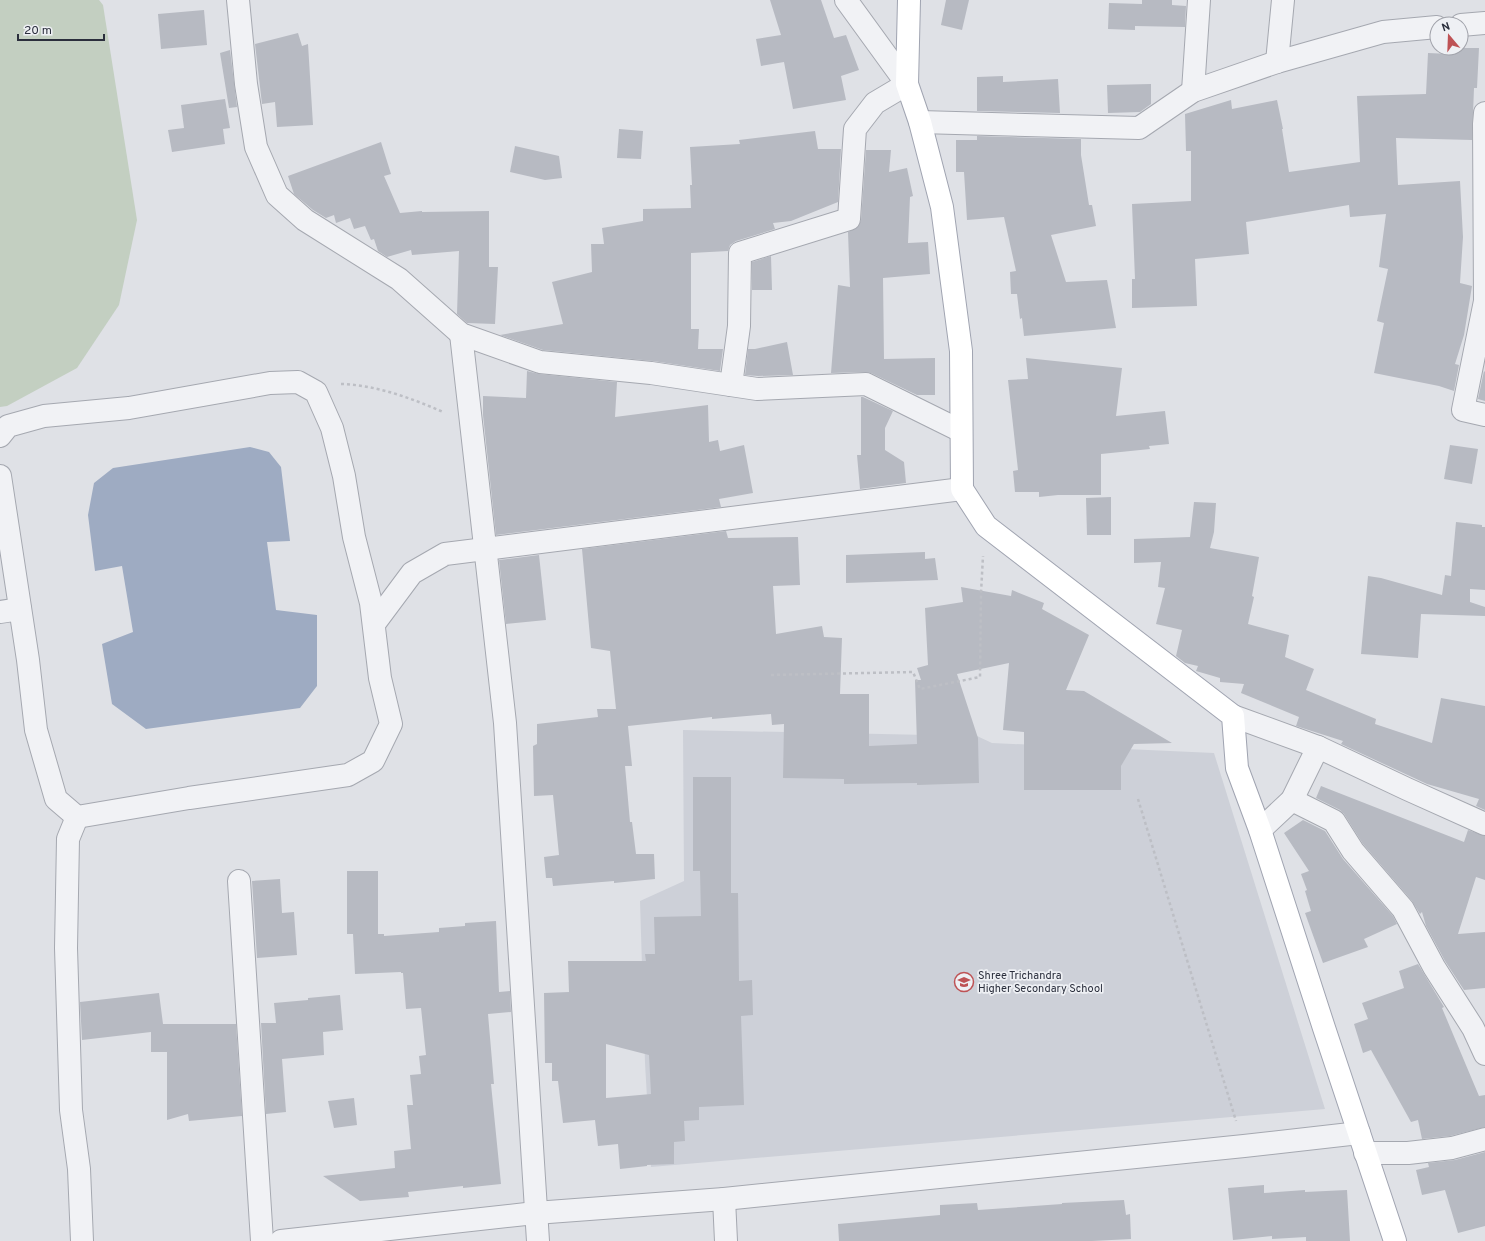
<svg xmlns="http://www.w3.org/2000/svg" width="1485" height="1241" font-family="Overpass,sans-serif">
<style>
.built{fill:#cdd0d8}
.green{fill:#c3cfc1}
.water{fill:#9eabc2}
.building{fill:#b7bac2;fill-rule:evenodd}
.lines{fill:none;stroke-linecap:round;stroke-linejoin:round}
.minor-casing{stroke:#a5a8b0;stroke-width:24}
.major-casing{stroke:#a0a4b1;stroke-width:24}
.path{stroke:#bdbfc5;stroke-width:2.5;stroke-dasharray:3 3;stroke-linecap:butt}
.minor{stroke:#f1f2f5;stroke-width:22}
.major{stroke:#fff;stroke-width:22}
.labels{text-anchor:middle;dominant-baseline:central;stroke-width:3.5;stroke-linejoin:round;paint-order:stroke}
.poi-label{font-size:11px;fill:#2a2e3c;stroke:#eef0f4;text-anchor:start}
</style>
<rect width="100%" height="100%" fill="#dfe1e6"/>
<polygon class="built" points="683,730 977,736 992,743 1214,753 1325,1109 651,1167 645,1063 640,901 684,881"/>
<polygon class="green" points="0,0 99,0 103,5 137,220 119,305 77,368 7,406 0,407"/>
<polygon class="water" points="250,447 269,452 281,467 290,541 267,542 276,610 317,615 317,686 300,708 146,729 112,704 102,644 133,632 122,566 95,571 88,515 94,483 113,468"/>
<g class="building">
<polygon points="770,0 821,0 834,38 846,35 859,70 841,76 846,100 793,109 784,62 761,66 756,39 781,35"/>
<polygon points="946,0 969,0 962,30 941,25"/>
<polygon points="1142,0 1172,0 1172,5 1186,6 1185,27 1135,26 1135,30 1108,29 1109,3 1142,4"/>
<polygon points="204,10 207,45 161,49 158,14"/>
<polygon points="298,33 302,46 308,44 313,125 277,127 275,102 262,104 255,44"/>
<polygon points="1451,48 1479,48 1477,88 1474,88 1472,140 1396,138 1398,185 1460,181 1463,237 1460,283 1472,286 1464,335 1455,364 1459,365 1454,391 1439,386 1374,373 1384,323 1377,321 1388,269 1379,267 1386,214 1350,217 1349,205 1246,222 1249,254 1195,259 1197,306 1132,308 1132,279 1135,279 1132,204 1191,201 1191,151 1186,151 1185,114 1231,100 1232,109 1277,100 1283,129 1282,129 1289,172 1360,162 1357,96 1426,94 1428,53 1450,54"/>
<polygon points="230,50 237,107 229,108 220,53"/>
<polygon points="1003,76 1003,82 1058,79 1060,113 977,111 977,77"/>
<polygon points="1151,84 1151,104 1140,112 1108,113 1107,85"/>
<polygon points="225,99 230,128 223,129 225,144 172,152 168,130 184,128 181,105"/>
<polygon points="619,129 643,131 641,159 617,158"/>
<polygon points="815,131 818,149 841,149 838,202 791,221 773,223 775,229 736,241 730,245 728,251 691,253 691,329 699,329 698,349 723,349 720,371 653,361 543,350 500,335 563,324 552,282 592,272 591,244 604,244 602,228 643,221 643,209 691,208 690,185 692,185 690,147 740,144 739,140"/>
<polygon points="977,136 1081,139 1081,155 1089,205 1092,205 1096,226 1051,235 1066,282 1107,280 1116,328 1024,336 1022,318 1020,319 1017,294 1011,294 1010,272 1016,271 1004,217 967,220 964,172 956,172 956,140 977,140"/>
<polygon points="381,142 391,174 384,176 400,213 422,211 422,212 489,211 489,267 498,267 495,324 467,323 457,314 459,251 412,255 411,250 387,257 378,251 374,239 371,240 365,226 354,229 350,218 336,223 334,215 326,218 313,210 294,194 288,176"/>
<polygon points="515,146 559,156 562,178 545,180 510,172"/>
<polygon points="866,150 891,150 889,172 907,168 913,196 910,197 908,243 928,242 930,274 883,278 884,359 935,358 935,395 917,395 871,373 865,372 831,373 838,285 850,287 848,232 858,227 861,220"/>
<polygon points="771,256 772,290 752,290 752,262"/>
<polygon points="787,342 793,375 758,376 745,375 748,349 755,349"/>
<polygon points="1026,358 1122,368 1116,416 1165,411 1169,444 1149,446 1150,449 1101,454 1101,495 1058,495 1039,497 1039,492 1015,492 1013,471 1018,470 1008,380 1028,379"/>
<polygon points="527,371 539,374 617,382 615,417 708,405 709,442 718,440 720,451 744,445 753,493 719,499 721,507 496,535 483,415 483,396 526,398"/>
<polygon points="1484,371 1485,372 1485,401 1478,399"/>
<polygon points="861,397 863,397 893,411 885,428 885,450 904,462 906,483 860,489 857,455 861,455"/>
<polygon points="1450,445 1478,449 1472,484 1444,479"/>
<polygon points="1111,497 1111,535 1087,535 1086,498"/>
<polygon points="1194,502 1216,503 1214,532 1210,548 1259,557 1252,596 1254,597 1248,624 1289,635 1285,657 1314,669 1306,690 1376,719 1375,724 1432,743 1441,698 1485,706 1485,810 1476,806 1479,799 1427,784 1341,744 1343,741 1296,726 1299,717 1241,693 1244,684 1220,682 1220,678 1196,671 1198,666 1185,663 1176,656 1182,630 1156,624 1165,588 1158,587 1161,562 1134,563 1134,539 1190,537"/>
<polygon points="1456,522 1482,525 1482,527 1485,527 1485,590 1470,589 1470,602 1485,607 1485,616 1421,614 1418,658 1361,654 1368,576 1381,578 1442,595 1445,575 1451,576"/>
<polygon points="726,531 728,538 798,537 800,585 773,586 776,634 822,626 824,637 842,638 840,694 869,694 869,746 917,744 915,680 921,680 917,668 928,665 925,608 963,602 961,587 1011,596 1012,590 1044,603 1042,609 1089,635 1066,690 1084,691 1172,743 1134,744 1121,766 1121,790 1024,790 1024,732 1003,730 1009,663 957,674 978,738 979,783 917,785 917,783 844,784 844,779 783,778 784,724 772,725 771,714 712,719 712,717 628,726 632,766 625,766 630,822 632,822 636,854 654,854 655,879 614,883 614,881 553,886 552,878 546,878 544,857 559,855 553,795 534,796 533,746 537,744 537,724 598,717 597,709 616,709 610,651 591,648 582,549"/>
<polygon points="925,552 925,559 935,558 938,580 846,583 846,555"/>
<polygon points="539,555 546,620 506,624 499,560"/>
<path d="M 693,777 L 731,777 L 731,893 L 738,893 L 739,981 L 752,980 L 753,1015 L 741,1016 L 744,1105 L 699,1107 L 699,1120 L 684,1121 L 685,1141 L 674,1142 L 674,1164 L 647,1165 L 647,1166 L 620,1169 L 618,1144 L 598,1146 L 595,1120 L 563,1123 L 558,1081 L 552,1081 L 552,1063 L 545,1063 L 544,993 L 569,992 L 568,961 L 646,961 L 645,954 L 655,954 L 654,917 L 701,916 L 700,871 L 693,871 ZM 606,1044 L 649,1055 L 651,1094 L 606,1098 Z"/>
<polygon points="1321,786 1464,842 1468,830 1485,836 1485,880 1476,877 1458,934 1485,932 1485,988 1464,990 1445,961 1426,926 1422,912 1420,914 1412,901 1363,844 1344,814 1340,810 1316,798"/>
<polygon points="1303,820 1325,831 1343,859 1393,916 1397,924 1364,939 1368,947 1323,963 1305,913 1311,911 1305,891 1307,890 1301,874 1309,871 1284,833"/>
<polygon points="347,871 378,871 378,934 384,934 384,936 439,932 439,928 465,926 465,923 496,921 499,992 510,991 511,1012 488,1014 494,1084 491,1084 501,1184 463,1188 463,1186 408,1192 409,1197 360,1201 323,1176 395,1168 394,1151 411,1149 407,1105 413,1105 410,1075 421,1074 419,1056 426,1055 421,1008 406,1009 403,973 401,973 401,972 355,974 353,934 347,934"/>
<polygon points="280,879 282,913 294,912 297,955 257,958 252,881"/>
<polygon points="1418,964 1444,1007 1442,1008 1479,1096 1485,1095 1485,1127 1450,1136 1422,1139 1418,1120 1411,1122 1371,1050 1363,1053 1354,1024 1368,1019 1362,1003 1404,988 1399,971"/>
<polygon points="159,993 163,1024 236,1024 242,1116 189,1121 188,1114 167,1120 167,1052 151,1052 151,1032 82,1040 80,1002"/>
<polygon points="340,995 343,1030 323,1032 324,1055 282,1059 286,1112 266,1114 261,1023 276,1023 274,1003 308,1000 308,998"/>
<polygon points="354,1098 357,1125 334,1128 328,1101"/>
<polygon points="1485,1152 1485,1226 1458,1233 1445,1190 1422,1195 1416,1170 1429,1167 1428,1163 1455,1160"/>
<polygon points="1264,1185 1264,1193 1305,1190 1305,1192 1347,1190 1350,1241 1306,1241 1306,1237 1272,1239 1272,1236 1233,1240 1228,1188"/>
<polygon points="1124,1200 1126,1215 1130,1214 1131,1239 1092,1241 839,1241 838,1224 940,1215 940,1205 977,1203 978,1210 1062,1204 1062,1203"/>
</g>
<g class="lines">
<g class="minor-casing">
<g id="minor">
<polyline points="238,0 246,84 256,147 277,195 305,220 399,279 461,334 540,362 651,373 757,389 866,384 961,431"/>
<polyline points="1461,25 1485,23"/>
<polyline points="1277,62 1283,0"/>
<polyline points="1193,91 1199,0"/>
<polyline points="1485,113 1484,124 1485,299"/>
<polyline points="920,122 1139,128 1193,91 1277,62 1383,32 1437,27"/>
<polyline points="1485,301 1463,410 1485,415"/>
<polyline points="461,334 505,723 538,1241"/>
<polyline points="731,385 739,326 740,253 849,219 855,129 875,103 907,84 846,0"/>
<polyline points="0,436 8,426 44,416 129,408 270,383 298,382 316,392 332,428 344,476 354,537 371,603 380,678 391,724 373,761 348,775 189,798 77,817 56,799 36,730 28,660 0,476"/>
<polyline points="0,612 20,609"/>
<polyline points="374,624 412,573 445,554 962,489"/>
<polyline points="1233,716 1318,747 1407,789 1485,824"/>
<polyline points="1292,800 1334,821 1353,851 1403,909 1434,967 1473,1028 1485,1054"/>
<polyline points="77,817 68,839 66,948 71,1110 79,1169 82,1241"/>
<polyline points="1260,830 1292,800 1318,747"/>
<polyline points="239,881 262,1241"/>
<polyline points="1365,1153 1408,1153 1452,1148 1485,1139"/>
<polyline points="724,1199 726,1241"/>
<polyline points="281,1241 535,1213 724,1199 1244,1146 1359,1133"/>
</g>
</g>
<g class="major-casing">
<polyline id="major" points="909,0 907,84 920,122 942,207 961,351 962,489 986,526 1233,716 1237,768 1260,830 1324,1028 1395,1241"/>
</g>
<g class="path">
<path d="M 341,384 C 376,385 411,398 443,412"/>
<polyline points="771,675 913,672 920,689 980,677 981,593 983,556"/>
<polyline points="1138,799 1236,1121"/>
</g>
<use href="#minor" class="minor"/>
<use href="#major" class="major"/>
</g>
<defs>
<g id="school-ring" transform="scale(1)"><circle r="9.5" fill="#eef0f4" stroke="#be5255" stroke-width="1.5"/><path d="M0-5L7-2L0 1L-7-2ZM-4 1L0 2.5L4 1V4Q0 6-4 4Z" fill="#be5255"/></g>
</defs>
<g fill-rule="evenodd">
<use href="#school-ring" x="964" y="982"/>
</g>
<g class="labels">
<g class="poi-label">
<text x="978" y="976">Shree Trichandra<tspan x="978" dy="13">Higher Secondary School</tspan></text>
</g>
</g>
<g transform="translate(1449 36) rotate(341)"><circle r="19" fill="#eef0f4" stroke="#a0a2aa"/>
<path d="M0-3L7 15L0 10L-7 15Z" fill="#be5255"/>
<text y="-6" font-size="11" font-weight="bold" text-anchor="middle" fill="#2a2e3c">N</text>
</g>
<path d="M18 34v6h86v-6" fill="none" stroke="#2a2e3c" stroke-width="2"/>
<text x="24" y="34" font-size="12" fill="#2a2e3c" stroke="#eef0f4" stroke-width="3" paint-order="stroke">20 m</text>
</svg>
